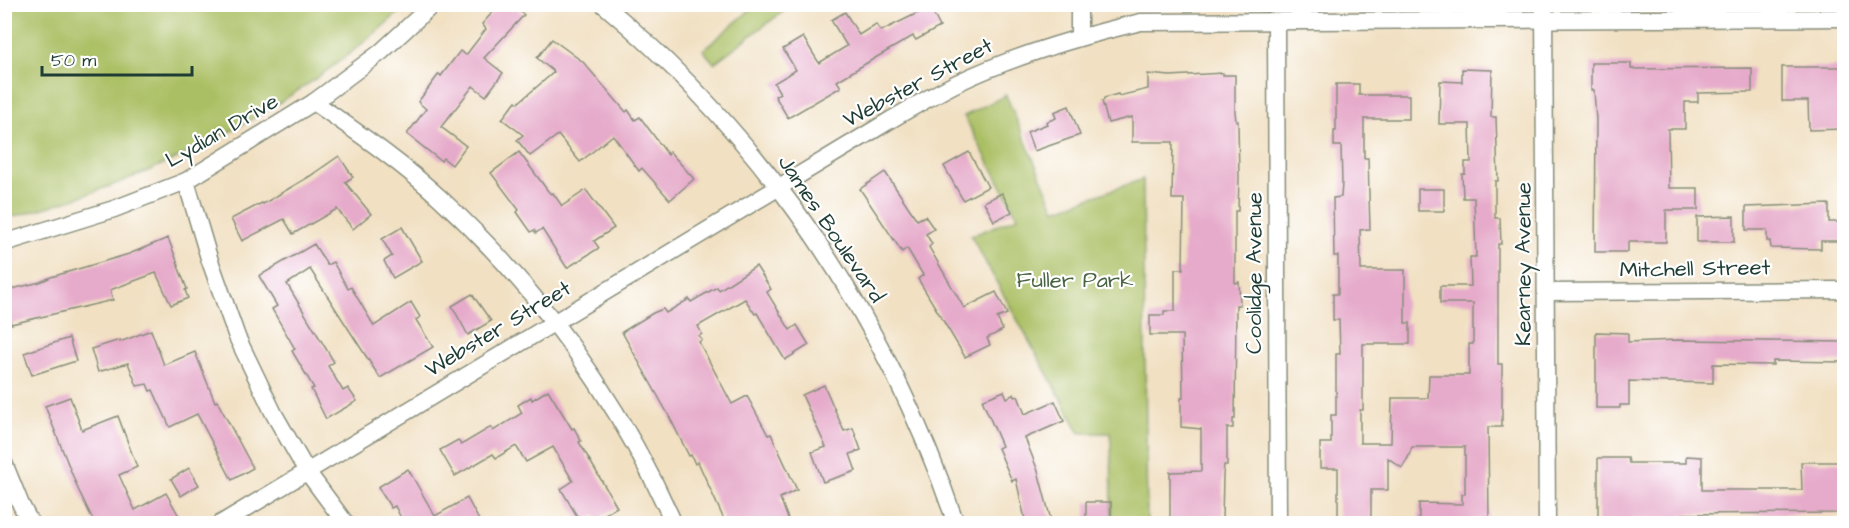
<svg xmlns="http://www.w3.org/2000/svg" width="1849" height="528" font-family="'Architects Daughter',sans-serif">
<style>
.green{fill:#aabf63;stroke:#647e4c;stroke-width:1.5}
.building{fill:#e6aaca}
.lines{fill:none;stroke-linecap:round;stroke-linejoin:round}
.minor-casing{stroke:#888e7b;stroke-width:19}
.minor{stroke:#fff;stroke-width:16}
.labels{text-anchor:middle;dominant-baseline:central;stroke-width:4.5;stroke-linejoin:round;paint-order:stroke}
.street-label{font-size:22px;fill:#1f3d34;stroke:#fff}
.park-label{font-size:22px;fill:#496442;stroke:#fff}
</style>
<rect width="100%" height="100%" fill="#fff"/>
<filter id="ink" filterUnits="userSpaceOnUse"><feTurbulence type="fractalNoise" baseFrequency=".0167" numOctaves="2"/><feDisplacementMap in="SourceGraphic" scale="12" xChannelSelector="R" yChannelSelector="G"/><feConvolveMatrix kernelMatrix="1 2 1 2 8 2 1 2 1" color-interpolation-filters="sRGB"/></filter>
<filter id="wash" filterUnits="userSpaceOnUse"><feTurbulence type="fractalNoise" baseFrequency=".008" numOctaves="4" result="noise"/><feDisplacementMap in="SourceGraphic" scale="24" xChannelSelector="R" yChannelSelector="G"/><feGaussianBlur stdDeviation="1.35" result="paint"/><feColorMatrix in="noise" values="0 0 0 0 0 0 0 0 0 0 0 0 0 0 0 0 0 1.4 0 .05"/><feComposite in="paint" operator="in"/></filter>
<g filter="url(#wash)">
<rect width="100%" height="100%" fill="#f1e0c2"/>
<g class="green">
<path d="M 5,4 L 407,4 L 407,5 C 291,112 157,180 5,219 Z"/>
<polygon points="757,4 792,5 714,63 703,50"/>
<polygon points="1006,95 1055,210 1143,179 1147,523 1112,523 1111,433 1080,433 971,236 1018,217 964,116"/>
</g>
<g id="blocks">
<g class="building">
<polygon points="484,4 513,4 524,15 484,58 503,73 486,96 473,86 441,127 466,146 452,165 443,158 441,161 407,134 426,109 418,102 439,74 441,76 460,51 466,55 486,29 482,24 492,13"/>
<polygon points="930,7 940,27 916,40 913,36 870,61 837,81 841,87 788,118 775,96 780,93 774,83 796,70 783,49 803,37 819,63 847,46 831,20 845,12 859,35 876,24 881,31"/>
<polygon points="552,39 583,62 626,112 628,110 635,120 640,117 668,155 670,152 694,179 670,200 642,168 639,171 613,135 580,162 558,135 530,156 517,140 523,135 502,119 516,101 518,103 554,72 537,58"/>
<polygon points="1591,63 1631,63 1631,69 1752,68 1752,92 1698,93 1698,102 1685,102 1685,129 1668,129 1669,188 1698,188 1698,210 1666,210 1666,242 1628,242 1628,252 1595,252 1596,120 1594,90 1591,90"/>
<polygon points="1782,67 1845,67 1845,129 1809,130 1808,101 1782,101"/>
<polygon points="1462,69 1492,70 1491,117 1496,117 1498,181 1495,181 1495,218 1500,218 1501,244 1498,244 1498,364 1502,364 1502,427 1488,427 1489,524 1419,524 1419,503 1462,504 1462,494 1465,494 1465,447 1412,447 1408,458 1402,468 1388,458 1388,490 1371,490 1371,524 1348,524 1338,515 1338,468 1320,468 1320,443 1331,443 1331,415 1336,415 1336,354 1340,354 1339,320 1333,320 1333,294 1338,294 1338,256 1334,256 1333,198 1341,197 1342,183 1341,146 1334,146 1334,131 1336,131 1336,84 1359,84 1359,95 1409,95 1409,119 1364,119 1364,158 1368,158 1370,229 1360,230 1361,270 1405,270 1405,323 1410,323 1410,344 1363,344 1363,410 1360,410 1360,443 1391,443 1392,398 1428,398 1429,375 1469,375 1469,344 1473,344 1473,303 1440,303 1440,286 1471,286 1470,257 1476,257 1474,198 1463,198 1462,174 1465,174 1465,162 1471,162 1470,124 1439,124 1440,81 1462,82"/>
<polygon points="1223,73 1223,75 1235,75 1235,112 1236,121 1238,121 1239,178 1238,211 1235,211 1235,283 1239,282 1240,305 1236,305 1235,419 1233,419 1233,428 1227,428 1227,465 1224,465 1223,476 1222,521 1170,520 1170,472 1201,471 1201,429 1181,427 1181,398 1183,398 1182,335 1150,335 1150,315 1164,315 1164,311 1175,311 1175,269 1183,269 1184,199 1172,199 1173,142 1132,142 1132,117 1108,123 1102,101 1104,100 1104,98 1118,94 1119,96 1148,89 1148,74 1170,76"/>
<polygon points="1069,106 1080,135 1034,151 1027,132 1047,124 1046,122 1056,118 1054,112"/>
<polygon points="519,152 548,191 551,194 553,193 562,206 586,190 614,228 594,241 599,248 567,268 542,229 536,233 534,230 531,232 517,212 519,210 491,173"/>
<polygon points="969,152 988,187 963,200 944,166"/>
<polygon points="339,156 353,177 345,182 371,214 353,229 337,209 293,234 284,219 242,241 231,219 262,203 263,204 310,176"/>
<polygon points="885,172 917,220 925,216 934,229 926,234 932,244 929,247 964,308 996,292 1007,314 997,318 1003,330 987,338 990,345 965,357 918,279 923,275 907,248 902,252 860,189"/>
<rect x="1418" y="189" width="26" height="22"/>
<polygon points="1002,193 1012,212 994,221 984,202"/>
<polygon points="1829,204 1829,222 1845,222 1845,241 1821,241 1821,249 1771,248 1770,241 1767,241 1767,230 1746,230 1746,207"/>
<polygon points="1734,216 1734,242 1697,242 1697,217"/>
<polygon points="402,227 422,261 393,278 384,261 392,256 382,239"/>
<polygon points="168,238 179,266 178,266 187,289 185,290 188,298 171,305 156,273 110,290 113,300 11,324 4,302 4,291 40,282 51,277 129,254"/>
<polygon points="314,244 327,265 333,262 348,289 351,287 374,326 411,302 420,317 416,320 433,347 380,378 310,269 287,284 334,362 328,366 343,391 348,388 357,401 326,419 311,389 314,388 292,351 295,349 272,309 277,306 259,276"/>
<polygon points="756,266 771,289 767,292 768,294 790,330 797,325 809,345 785,360 757,313 755,314 745,299 698,326 702,334 699,336 702,340 699,342 732,404 747,396 768,435 771,434 797,490 780,498 790,524 726,524 698,462 695,464 691,455 689,456 668,414 622,332 653,313 663,309 666,313 689,299 691,302 717,287 719,290"/>
<polygon points="472,294 491,321 468,335 452,306"/>
<polygon points="151,330 164,365 195,352 215,402 217,401 253,468 232,480 197,414 170,427 153,390 150,391 147,384 137,386 128,363 98,372 91,349 120,340 120,342"/>
<polygon points="1596,332 1628,333 1628,342 1677,340 1845,342 1845,362 1773,361 1773,365 1713,364 1713,383 1629,381 1629,405 1620,405 1620,408 1596,408"/>
<polygon points="69,338 76,361 32,375 24,353"/>
<polygon points="824,385 844,431 853,428 861,450 850,454 856,471 823,482 812,452 826,447 802,395"/>
<polygon points="548,390 572,429 574,428 581,441 579,442 617,507 597,519 595,515 581,523 561,489 573,481 553,447 526,462 516,446 496,458 493,454 455,476 440,450 458,440 461,445 491,427 493,431 522,413 518,405 531,397 532,400"/>
<polygon points="1004,391 1007,398 1014,394 1015,397 1018,396 1025,414 1055,401 1064,421 1025,438 1038,471 1051,520 1040,524 1026,524 1016,479 1012,481 998,448 1002,446 982,400"/>
<polygon points="70,397 82,430 118,416 137,467 119,475 135,510 166,493 179,516 166,524 161,516 148,524 95,524 78,489 45,406"/>
<polygon points="1686,456 1702,457 1702,490 1802,490 1801,462 1845,462 1845,513 1681,514 1681,520 1634,520 1634,524 1598,524 1598,458 1628,458 1629,463 1686,463"/>
<polygon points="189,468 199,485 181,496 171,479"/>
<polygon points="408,469 435,516 467,498 481,524 404,524 395,506 391,508 378,487"/>
<rect x="1086" y="502" width="25" height="22"/>
</g>
</g>
</g>
<g filter="url(#ink)">
<use href="#blocks" fill-opacity="0" stroke="#888e7b" stroke-width="1.5"/>
<g class="lines">
<g class="minor-casing">
<g id="minor">
<path d="M 603,4 C 770,144 886,318 956,524"/>
<polyline points="1079,4 1079,37"/>
<polyline points="1544,4 1547,524"/>
<polyline points="1276,22 1278,524"/>
<path d="M 314,102 C 358,133 402,163 441,199 C 540,290 619,401 674,524"/>
<polyline points="186,181 209,258 237,337 274,414 306,470 346,524"/>
<polyline points="4,243 114,209 186,181 314,102 381,52 433,4"/>
<polyline points="1546,292 1844,290"/>
<polyline points="4,463 21,505 31,524"/>
<path d="M 220,524 L 892,119 C 913,107 935,94 957,83 C 1016,55 1077,37 1141,22 L 1844,18"/>
</g>
</g>
<use href="#minor" class="minor"/>
</g>
</g>
<g class="labels">
<g class="street-label">
<text transform="translate(918 83) rotate(-28)">Webster Street</text>
<text transform="translate(222 131) rotate(-30)">Lydian Drive</text>
<text transform="translate(831 229) rotate(56)">James Boulevard</text>
<text transform="translate(1523 264) rotate(-90)">Kearney Avenue</text>
<text transform="translate(1695 269) rotate(-1)">Mitchell Street</text>
<text transform="translate(1254 273) rotate(-90)">Coolidge Avenue</text>
<text transform="translate(498 329) rotate(-31)">Webster Street</text>
</g>
<g class="park-label">
<text x="1075" y="280">Fuller Park</text>
</g>
</g>
<rect width="1849" height="528" fill="none" stroke="#fff" stroke-width="24"/>
<path d="M42 66v9h150v-9" fill="none" stroke="#1f3d34" stroke-width="3"/>
<text x="51" y="66" font-size="18" fill="#1f3d34" stroke="#ffffff" stroke-width="4.5" paint-order="stroke">50 m</text>
</svg>
